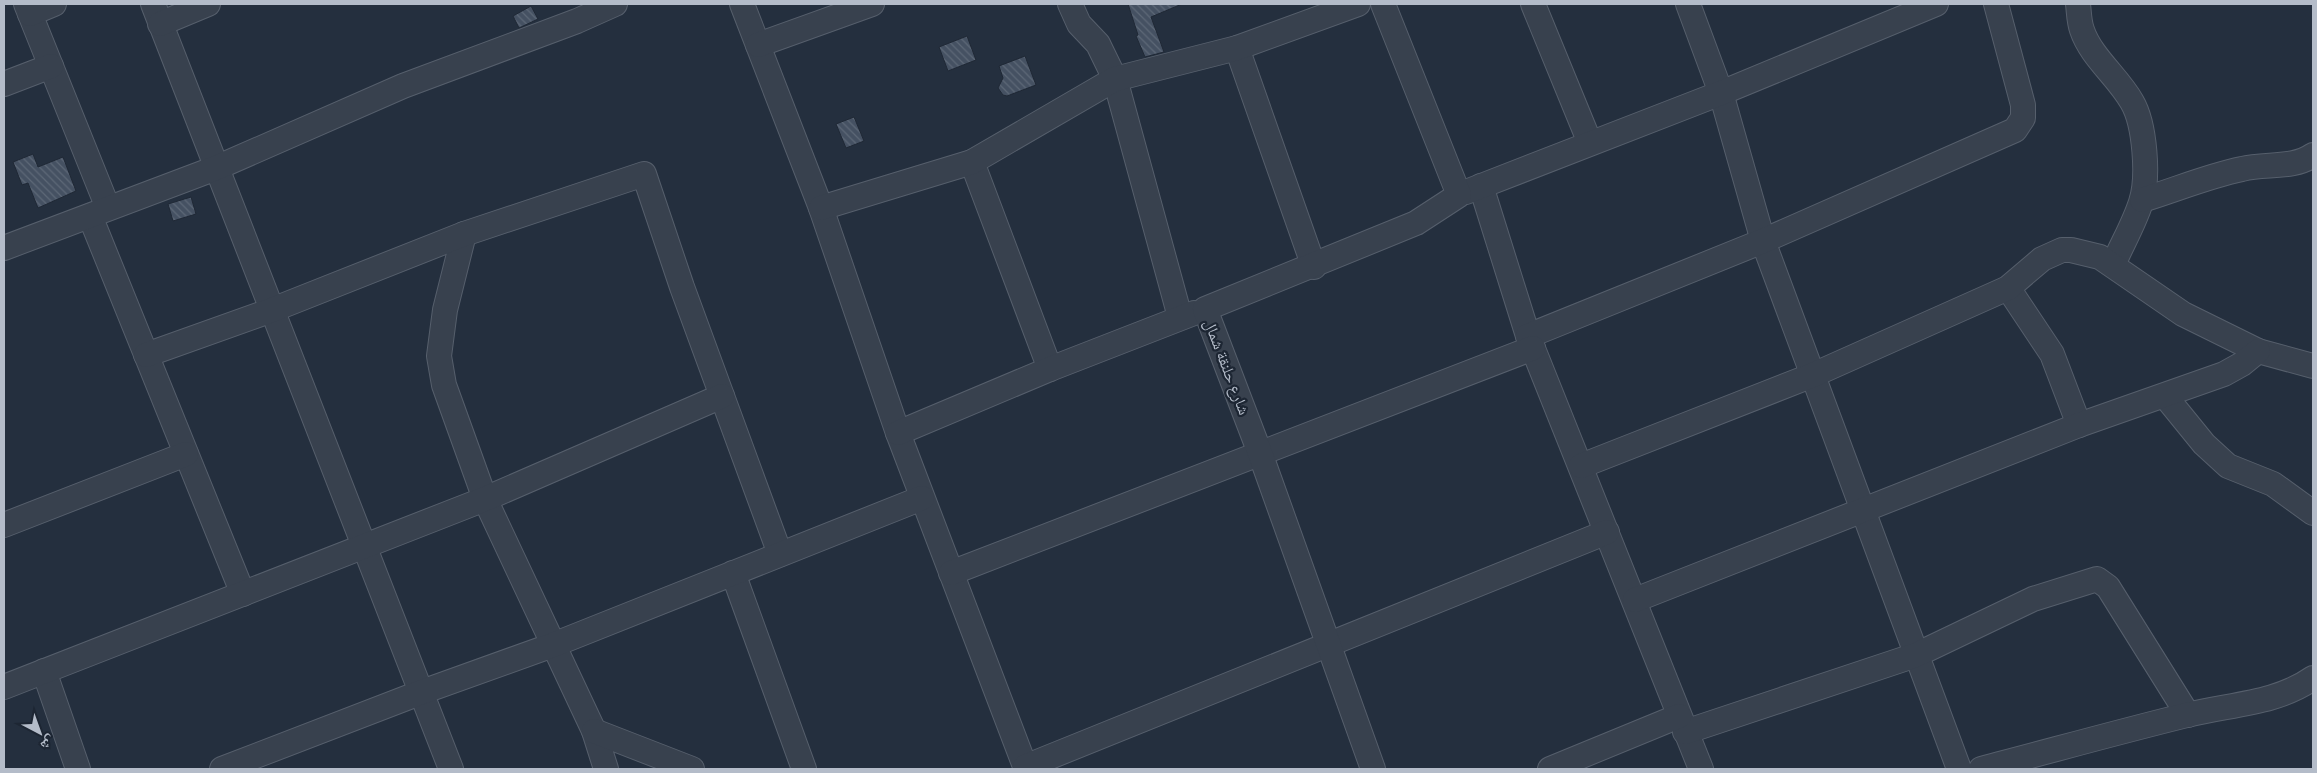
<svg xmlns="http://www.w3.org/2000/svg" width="2317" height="773" font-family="'Roboto Condensed','Noto Naskh Arabic',sans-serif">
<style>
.building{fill:url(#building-back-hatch);stroke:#1f2835}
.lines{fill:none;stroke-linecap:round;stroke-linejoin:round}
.minor-casing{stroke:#565f6c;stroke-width:26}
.minor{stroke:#38414e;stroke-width:24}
.labels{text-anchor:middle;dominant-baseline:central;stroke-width:4.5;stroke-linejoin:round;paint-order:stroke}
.street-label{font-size:16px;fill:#b4bcc9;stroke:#1d2633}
</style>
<defs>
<pattern id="building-back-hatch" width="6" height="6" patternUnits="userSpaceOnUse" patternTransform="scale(1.25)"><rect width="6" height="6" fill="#455162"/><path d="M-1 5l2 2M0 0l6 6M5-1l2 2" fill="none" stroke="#5d6877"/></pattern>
</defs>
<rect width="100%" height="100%" fill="#242f3e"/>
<g class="building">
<polygon points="1128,4 1182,4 1151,17 1164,52 1145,57 1136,36 1138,35"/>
<polygon points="531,6 538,19 519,28 513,16"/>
<polygon points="967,36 976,60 948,71 939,47"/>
<polygon points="1025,56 1036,85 1007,96 1003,95 998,88 1003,78 999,66"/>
<polygon points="854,117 864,141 846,148 836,124"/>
<polygon points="33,154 38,167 63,157 76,191 38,208 28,183 22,185 13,162"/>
<polygon points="191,197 196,214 173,221 168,204"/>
</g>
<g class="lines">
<g class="minor-casing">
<g id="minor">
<polyline points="26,4 108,208"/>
<polyline points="153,4 451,769"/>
<polyline points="742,4 821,208 898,433 1026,769"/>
<polyline points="1070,4 1079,24 1098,44 1115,79 1180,317"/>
<polyline points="1533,4 1590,143"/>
<polyline points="1688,4 1721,93 1763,241 1959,769"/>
<path d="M 2078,4 C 2079,12 2079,22 2082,30 C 2091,57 2118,77 2132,102 C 2145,124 2149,178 2141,202 C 2134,224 2122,244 2113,265"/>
<polyline points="30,14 54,4"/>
<polyline points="160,24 208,4"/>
<polyline points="758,45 872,4"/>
<polyline points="1237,48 1314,267"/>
<polyline points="4,84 51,66"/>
<polyline points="972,162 1050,369"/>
<polyline points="1481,186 1528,336 1701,769"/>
<polyline points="1466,192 1721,93 1936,4"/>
<path d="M 2142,200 C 2175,190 2208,176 2242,169 C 2266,163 2293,169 2313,155"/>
<polyline points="821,208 972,162 1115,79 1237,48 1358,4"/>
<polyline points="90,216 243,594"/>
<polyline points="464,234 445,310 439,356 444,385 485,499 594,731 606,769"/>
<polyline points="4,248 216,168 403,86 577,21 615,4"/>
<polyline points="2008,288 2052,354 2079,425"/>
<polyline points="1528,336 1763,241 2015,130 2023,118 2023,105 1996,4"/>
<polyline points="146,355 272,310 464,234 644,174 682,287 780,554"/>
<polyline points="2165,396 2204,444 2228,466 2273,484 2313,513"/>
<polyline points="898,433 1050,369 1194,313"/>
<polyline points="1581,466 1813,375 2008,288 2042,259 2062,250 2071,250 2100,257 2183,314 2258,351 2313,366"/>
<polyline points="4,525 186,454"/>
<polyline points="733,573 804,769"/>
<polyline points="951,573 1533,348"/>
<polyline points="1635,600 2079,425 2224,374 2242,364 2258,351"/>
<polyline points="44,671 78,769"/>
<polyline points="4,687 485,499 722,396"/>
<polyline points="594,731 692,769"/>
<polyline points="1685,732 1916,655 2033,599 2097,579 2108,587 2188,715"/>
<polyline points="1025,767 1607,532"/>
<polyline points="222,769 422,692 553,645 922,498"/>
<polyline points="1373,769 1260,453 1205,309 1416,223 1459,195 1383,4"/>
<polyline points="1550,769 1679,716"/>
<path d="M 1981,769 C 2050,751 2118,732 2187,715 C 2230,704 2276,704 2313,678"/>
</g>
</g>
<use href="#minor" class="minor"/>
</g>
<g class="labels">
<g class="street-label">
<text transform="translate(1227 367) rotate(69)">شارع حلنقة شمال</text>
</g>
</g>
<rect width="2317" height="773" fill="none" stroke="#b4bcc9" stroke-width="10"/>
<g transform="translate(40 733) rotate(139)" stroke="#1d2633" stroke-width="4" paint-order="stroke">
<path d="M0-4L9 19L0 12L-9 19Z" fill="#b4bcc9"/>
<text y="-8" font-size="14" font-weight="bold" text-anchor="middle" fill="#b4bcc9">ش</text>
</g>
</svg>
